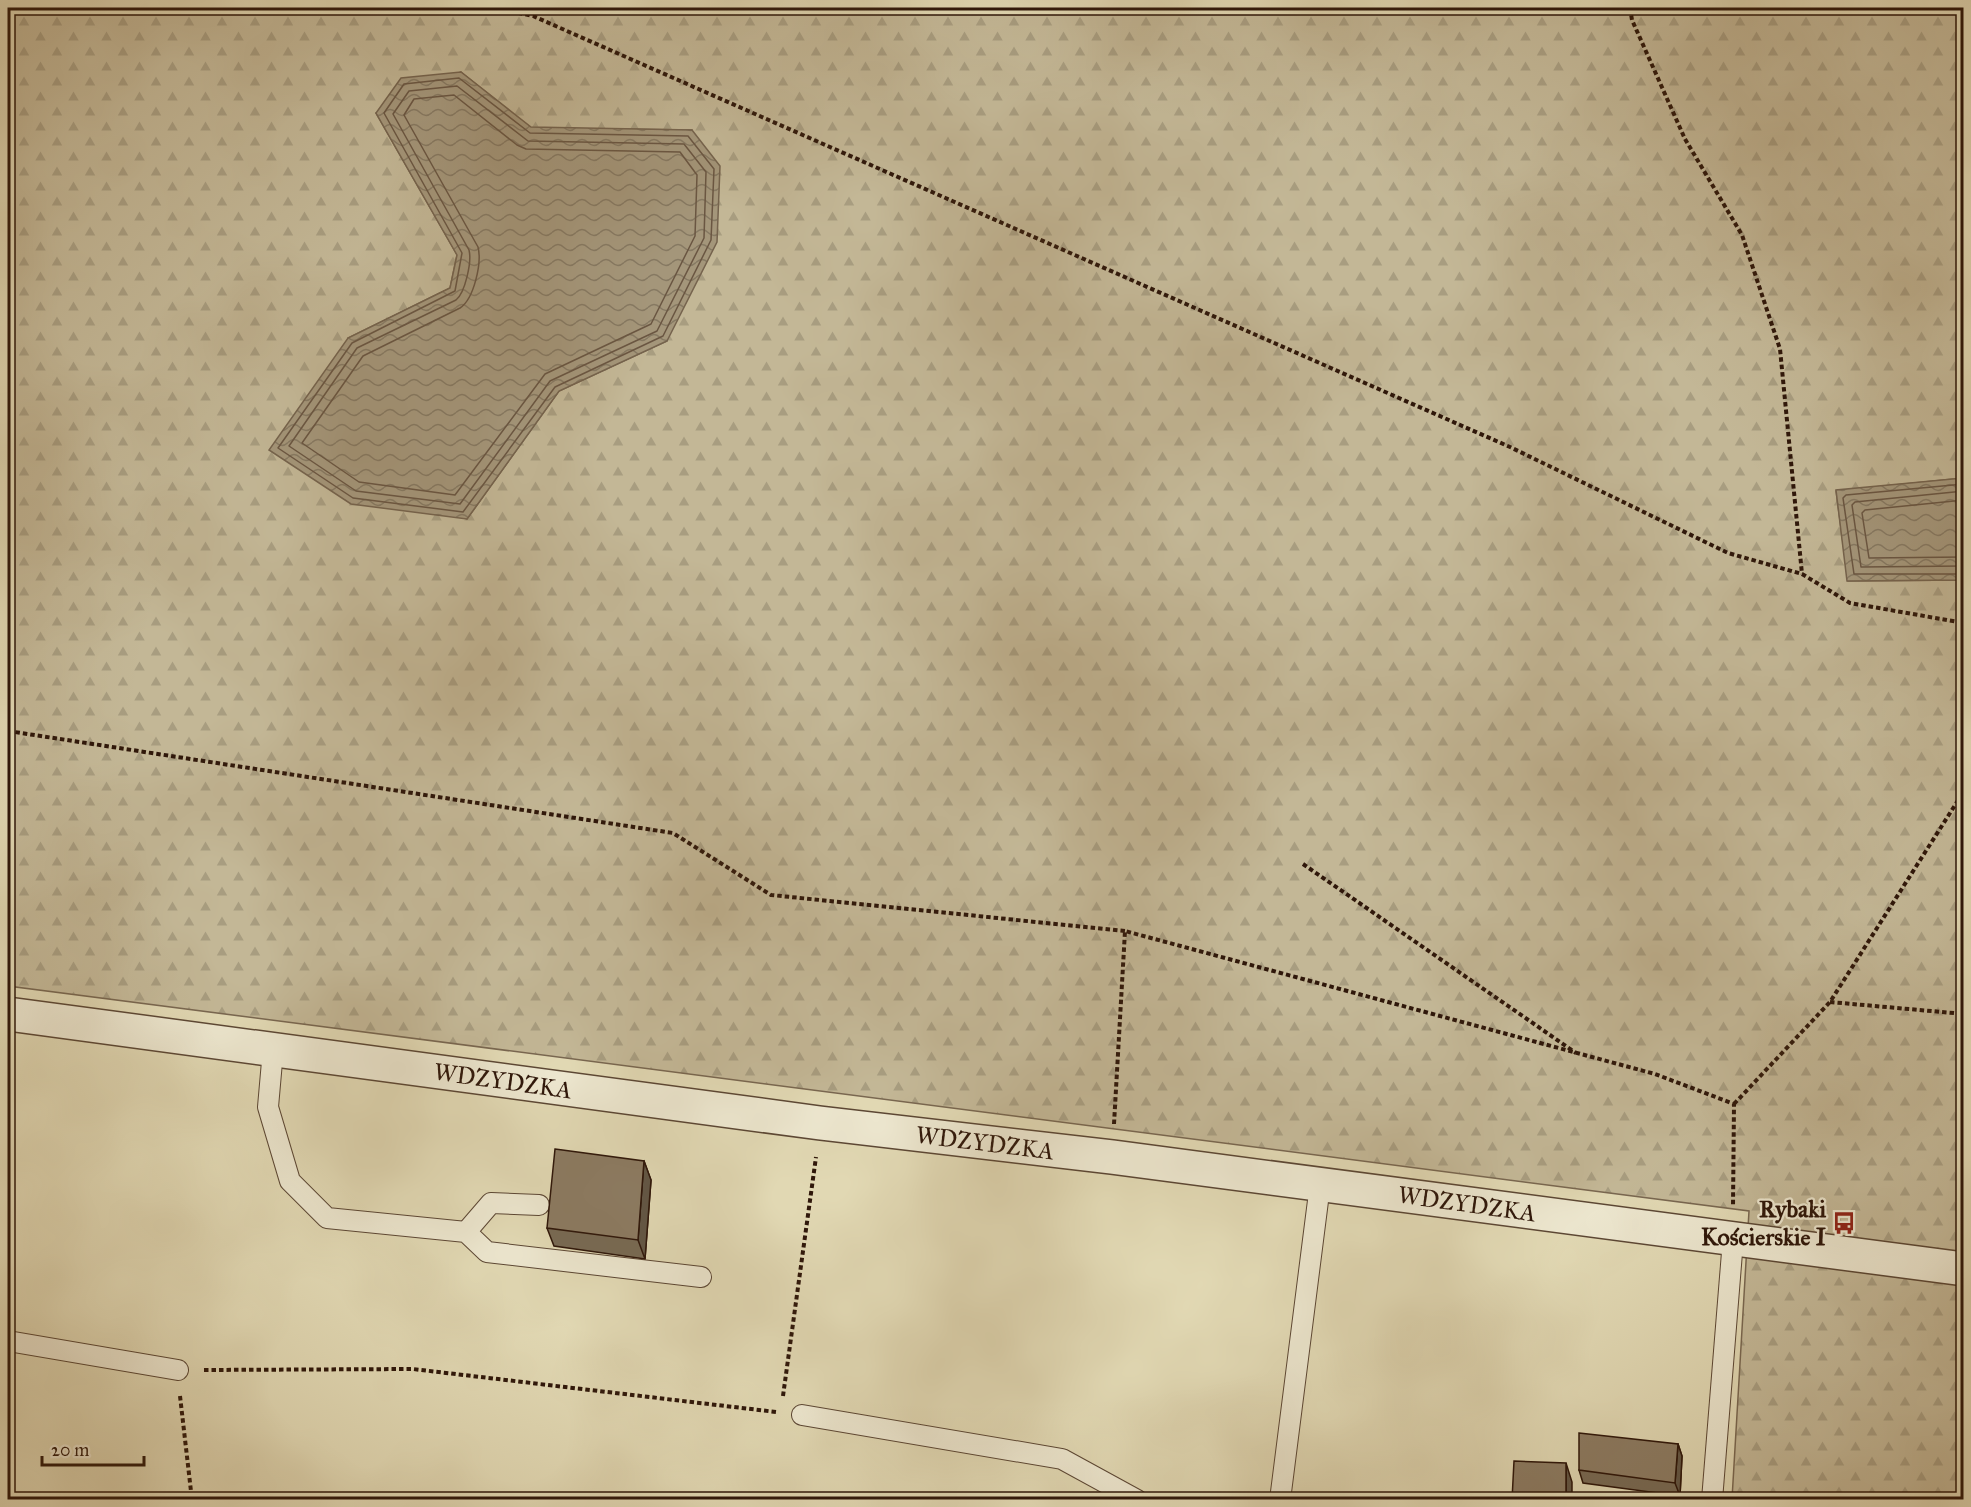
<svg xmlns="http://www.w3.org/2000/svg" width="1971" height="1507" font-family="'IM FELL Great Primer',serif">
<style>
.forest{fill:url(#forest-firs);stroke:#796750;stroke-width:1.5;fill-rule:evenodd}
.water{fill:url(#water-waves);stroke:#75634d;stroke-width:1.5}
.lines{fill:none;stroke-linecap:round;stroke-linejoin:round}
.shore{stroke:#6a5642;stroke-width:1.5}
.service-casing{stroke:#5c4734;stroke-width:22}
.tertiary-casing{stroke:#5c4734;stroke-width:36}
.path{stroke:#2f170a;stroke-width:4;stroke-dasharray:4.5 3;stroke-linecap:butt}
.service{stroke:#ece6ce;stroke-width:20}
.tertiary{stroke:#ece6ce;stroke-width:33}
.wall{fill:#786a54;stroke:#2f170a;stroke-width:1.5}
.shaded-wall{fill:#625645;stroke:#2f170a;stroke-width:1.5}
.building{fill:#8c7b62;stroke:#2f170a;stroke-width:1.5}
.labels{text-anchor:middle;dominant-baseline:central;stroke-width:4.5;stroke-linejoin:round;paint-order:stroke}
.street-label{font-size:24px;fill:#2f170a;stroke:#ece6ce}
.poi-label{font-size:24px;font-weight:bold;fill:#2f170a;stroke:#ece6ce;text-anchor:end}
</style>
<defs>
<pattern id="forest-firs" width="22" height="20" patternUnits="userSpaceOnUse" patternTransform="scale(1.5)"><rect width="22" height="20" fill="#c3b796"/><path d="M5 1l3.5 6h-7zM16 11l3.5 6h-7z" fill="#a89d80"/></pattern>
<pattern id="water-waves" width="16" height="10" patternUnits="userSpaceOnUse" patternTransform="scale(1.5)"><rect width="16" height="10" fill="#a4967a"/><path d="M0 5q4-4 8 0t8 0" fill="none" stroke="#867962"/></pattern>
</defs>
<rect width="100%" height="100%" fill="#e1d8b3"/>
<filter id="stains"><feTurbulence type="fractalNoise" baseFrequency=".00333" numOctaves="4"/><feColorMatrix values="0 0 0 0 .2 0 0 0 0 .09 0 0 0 0 .02 0 0 0 .5 -.17"/></filter>
<radialGradient id="worn" r=".72"><stop offset=".6" stop-color="#630" stop-opacity="0"/><stop offset="1" stop-color="#630" stop-opacity=".3"/></radialGradient>
<path class="forest" d="M 8,8 L 1963,8 L 1963,478 L 1836,491 L 1848,581 L 1963,580 L 1963,1499 L 1732,1499 L 1749,1211 L 8,986 ZM 461,72 L 531,128 L 692,130 L 667,341 L 559,391 L 467,519 L 348,338 L 450,288 L 457,255 L 376,113 Z"/>
<g class="water">
<polygon points="461,72 531,127 692,130 720,166 717,242 667,341 559,391 467,519 351,504 269,450 348,338 450,288 457,255 376,113 401,78"/>
<polygon points="1963,478 1963,580 1847,581 1836,490"/>
</g>
<g class="lines">
<g class="shore">
<polygon points="459,78 530,133 688,136 714,169 711,240 663,336 555,387 463,512 353,498 278,448 352,343 455,291 462,253 384,113 404,84"/>
<path d="M 457,86 L 528,141 L 684,144 L 706,172 L 704,238 L 657,331 L 550,381 L 460,504 L 356,491 L 289,446 L 357,348 L 456,300 C 465,293 472,262 469,250 L 393,114 L 409,91 Z"/>
<path d="M 454,95 L 517,145 L 526,149 L 680,152 L 697,175 L 695,236 L 651,324 L 545,374 L 455,495 L 359,482 L 302,443 L 363,356 L 460,308 C 474,299 482,263 478,247 L 404,115 L 414,99 Z"/>
<polyline points="1964,484 1846,495 1843,498 1854,574 1964,574"/>
<polyline points="1964,491 1855,502 1852,505 1861,567 1964,566"/>
<polyline points="1964,500 1865,510 1862,513 1869,558 1964,557"/>
</g>
<g class="service-casing">
<g id="service">
<polyline points="273,1050 268,1107 290,1181 327,1218 466,1232 487,1252 701,1277"/>
<polyline points="466,1232 491,1203 539,1205"/>
<polyline points="8,1341 178,1370"/>
<polyline points="802,1415 1062,1459 1137,1500"/>
<polyline points="1280,1500 1320,1185"/>
<polyline points="1712,1500 1733,1240"/>
</g>
</g>
<g class="tertiary-casing">
<polyline id="tertiary" points="8,1014 820,1123 1112,1157 1964,1269"/>
</g>
<g class="path">
<polyline points="496,8 533,16 1510,447 1728,553 1802,574 1850,603 1964,623"/>
<polyline points="1630,8 1632,20 1685,139 1742,235 1780,349 1802,574"/>
<polyline points="8,731 673,833 771,895 1125,931"/>
<polyline points="1303,864 1576,1053"/>
<polyline points="1830,1002 1964,1014"/>
<polyline points="1734,1104 1830,1002 1964,791"/>
<polyline points="1114,1124 1125,931 1655,1074 1734,1104 1733,1206"/>
<polyline points="204,1370 413,1369 776,1412"/>
<polyline points="180,1396 192,1500"/>
<polyline points="783,1396 816,1157"/>
</g>
<use href="#service" class="service"/>
<use href="#tertiary" class="tertiary"/>
</g>
<g class="wall">
<polygon points="644,1161 651,1180 645,1259 554,1246 547,1228"/>
<polygon points="1678,1444 1682,1456 1680,1496 1583,1483 1579,1470"/>
</g>
<g class="shaded-wall">
<polygon points="644,1161 651,1180 645,1259 638,1240"/>
<polygon points="1678,1444 1682,1456 1680,1496 1675,1483"/>
<polygon points="1566,1463 1572,1482 1572,1500 1566,1500"/>
</g>
<g class="building">
<polygon points="555,1149 644,1161 638,1240 547,1228"/>
<polygon points="1579,1433 1678,1444 1675,1483 1579,1470"/>
<polygon points="1514,1461 1566,1463 1566,1500 1512,1500"/>
</g>
<defs>
<g id="bus-bare" transform="scale(1.8)"><path d="M-5-6H5V4H4V6H2V4H-2V6H-4V4H-5ZM-3.5-4V0h7V-4ZM-3.5 1.2v1.5H-2V1.2ZM2 1.2v1.5H3.5V1.2Z" fill="#8f2418" stroke="#ece6ce" stroke-width="2.5" paint-order="stroke"/></g>
</defs>
<g fill-rule="evenodd">
<use href="#bus-bare" x="1844" y="1223"/>
</g>
<g class="labels">
<g class="street-label">
<text transform="translate(503 1081) rotate(8)">WDZYDZKA</text>
<text transform="translate(985 1143) rotate(7)">WDZYDZKA</text>
<text transform="translate(1467 1204) rotate(8)">WDZYDZKA</text>
</g>
<g class="poi-label">
<text x="1826" y="1209">Rybaki<tspan x="1826" dy="28">Kościerskie I</tspan></text>
</g>
</g>
<rect width="1971" height="1507" fill="none" stroke="#e1d8b3" stroke-width="30"/>
<rect x="9" y="9" width="1953" height="1489" fill="none" stroke="#2f170a" stroke-width="3"/>
<rect x="15" y="15" width="1941" height="1477" fill="none" stroke="#2f170a" stroke-width="1.5"/>
<path d="M42 1456v9h102v-9" fill="none" stroke="#2f170a" stroke-width="3"/>
<text x="51" y="1456" font-size="18" fill="#2f170a" stroke="#ece6ce" stroke-width="4.5" paint-order="stroke">20 m</text>
<rect width="100%" height="100%" filter="url(#stains)"/>
<rect width="100%" height="100%" fill="url(#worn)"/>
</svg>
